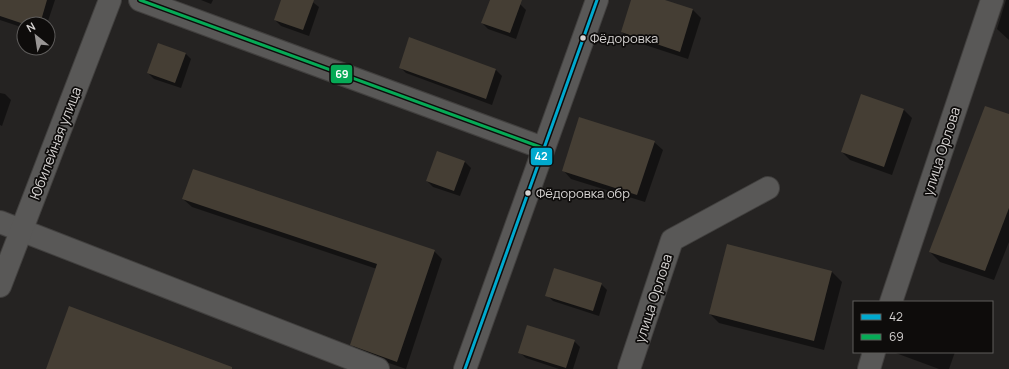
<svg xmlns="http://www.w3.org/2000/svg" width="1009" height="369" font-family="Manrope,sans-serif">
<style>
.shadow{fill:#0007}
.building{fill:#453e34}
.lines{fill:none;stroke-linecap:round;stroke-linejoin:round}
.street-casing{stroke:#42403f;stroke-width:24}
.secondary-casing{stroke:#42403f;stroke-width:24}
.street{stroke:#595857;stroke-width:22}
.secondary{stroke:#595857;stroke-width:22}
.bus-1-casing{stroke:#0e0c0b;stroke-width:6}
.bus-2-casing{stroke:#0e0c0b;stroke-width:6}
.bus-1{stroke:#00a9ce;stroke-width:3}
.bus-2{stroke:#06aa56;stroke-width:3}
.bus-dot{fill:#d6d3d2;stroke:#0e0c0b;stroke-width:1.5}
.labels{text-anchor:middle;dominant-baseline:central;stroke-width:3.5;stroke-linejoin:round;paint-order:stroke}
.bus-label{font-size:13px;fill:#d6d3d2;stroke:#0e0c0b;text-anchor:start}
.street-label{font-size:14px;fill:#d6d3d2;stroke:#0e0c0b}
.line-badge{stroke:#0e0c0b;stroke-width:1.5}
.badge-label{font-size:11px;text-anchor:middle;font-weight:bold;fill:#fff}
</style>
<rect width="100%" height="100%" fill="#252322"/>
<g class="shadow">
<polygon points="0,0 55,0 47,24 24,24 24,28 0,20"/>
<polygon points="201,0 213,0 211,4"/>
<polygon points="282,0 310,0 319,7 309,36 281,26 275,20"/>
<polygon points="491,0 509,0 520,4 526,10 516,39 488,29 482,23"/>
<polygon points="632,0 662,0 693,10 701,18 688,59 630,40 622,32"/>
<polygon points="1006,0 1009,0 1009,40 997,29"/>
<polygon points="185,53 191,59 181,88 154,79 148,73"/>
<polygon points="400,67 496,70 502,76 492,105 406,73"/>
<polygon points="0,93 5,94 11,100 2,126 0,125"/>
<polygon points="861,96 904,110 912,118 892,175 850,160 842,152"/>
<polygon points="1009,115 1009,242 994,280 940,262 930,252"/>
<polygon points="654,142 663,150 645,202 571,179 563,170"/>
<polygon points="465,162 471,168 460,196 433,187 427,181"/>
<polygon points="183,199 434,251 442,259 406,369 360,353 351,344 377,269 192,207"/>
<polygon points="832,272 842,282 824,350 719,323 710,314"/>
<polygon points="601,284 607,290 599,316 553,301 547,295"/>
<polygon points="574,341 580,347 573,369 559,369 526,358 519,352"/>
<polygon points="893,352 955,352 949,369 939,369"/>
</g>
<g class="building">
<polygon points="0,0 47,0 40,24 24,24 0,16"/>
<polygon points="281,0 314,0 303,30 274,20"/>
<polygon points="490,0 522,0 510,33 481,23"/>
<polygon points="631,0 665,0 693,9 680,52 621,32"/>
<polygon points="409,37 496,69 486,99 399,68"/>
<polygon points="158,43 186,53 175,83 147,73"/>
<polygon points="861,94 904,109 884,167 841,152"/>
<polygon points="985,106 1009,114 1009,208 985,271 929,252"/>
<polygon points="579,117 655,141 637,195 562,171"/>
<polygon points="437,151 465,161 454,191 426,181"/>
<polygon points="193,169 435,250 397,362 350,345 377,264 182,199"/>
<polygon points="727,244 832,271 814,341 709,314"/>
<polygon points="554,268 602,283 593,311 545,296"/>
<polygon points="69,306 232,367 232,369 46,369"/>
<polygon points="527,325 575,340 566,368 518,353"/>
</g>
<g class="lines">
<g class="street-casing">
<g id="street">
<polyline points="140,0 543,148"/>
<polyline points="0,222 378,369"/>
<polyline points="0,286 110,0"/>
<polyline points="891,302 992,0"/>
<polyline points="629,369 672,240 768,188"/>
<polyline points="869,369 874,352"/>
</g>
</g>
<g class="secondary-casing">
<polyline id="secondary" points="465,369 597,0"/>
</g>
<use href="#street" class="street"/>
<use href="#secondary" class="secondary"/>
<g class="bus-1-casing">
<polyline id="bus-1" points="465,369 597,0"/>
</g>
<g class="bus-2-casing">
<polyline id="bus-2" points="140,0 543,148"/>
</g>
<use href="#bus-1" class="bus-1"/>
<use href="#bus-2" class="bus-2"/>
</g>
<g class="bus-dot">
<circle cx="583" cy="38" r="3.5"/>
<circle cx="528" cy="193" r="3.5"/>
</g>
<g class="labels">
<g class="bus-label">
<text x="590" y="38">Фёдоровка</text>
<text x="536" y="193">Фёдоровка обр</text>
</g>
<g class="street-label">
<text transform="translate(55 143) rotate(-69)">Юбилейная улица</text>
<text transform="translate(941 151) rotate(-72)">улица Орлова</text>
<text transform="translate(653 298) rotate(-72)">улица Орлова</text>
</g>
</g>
<g class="line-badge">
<rect x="330" y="64" width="23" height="20" rx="4" fill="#06aa56"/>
<rect x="530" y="147" width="23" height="19" rx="4" fill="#00a9ce"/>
</g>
<g class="badge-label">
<text x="342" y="78">69</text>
<text x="541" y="160">42</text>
</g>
<rect x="853" y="301" width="140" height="52" fill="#0e0c0b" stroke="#5e5c5b"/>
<rect x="861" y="314" width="20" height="6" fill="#00a9ce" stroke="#5e5c5b"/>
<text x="889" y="321" font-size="12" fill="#d6d3d2">42</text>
<rect x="861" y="334" width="20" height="6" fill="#06aa56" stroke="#5e5c5b"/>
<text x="889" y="341" font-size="12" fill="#d6d3d2">69</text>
<g transform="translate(36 36) rotate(330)"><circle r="19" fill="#0e0c0b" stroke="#5e5c5b"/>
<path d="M0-3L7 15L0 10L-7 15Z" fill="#989594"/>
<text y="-6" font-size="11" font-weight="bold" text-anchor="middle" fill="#d6d3d2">N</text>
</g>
</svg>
